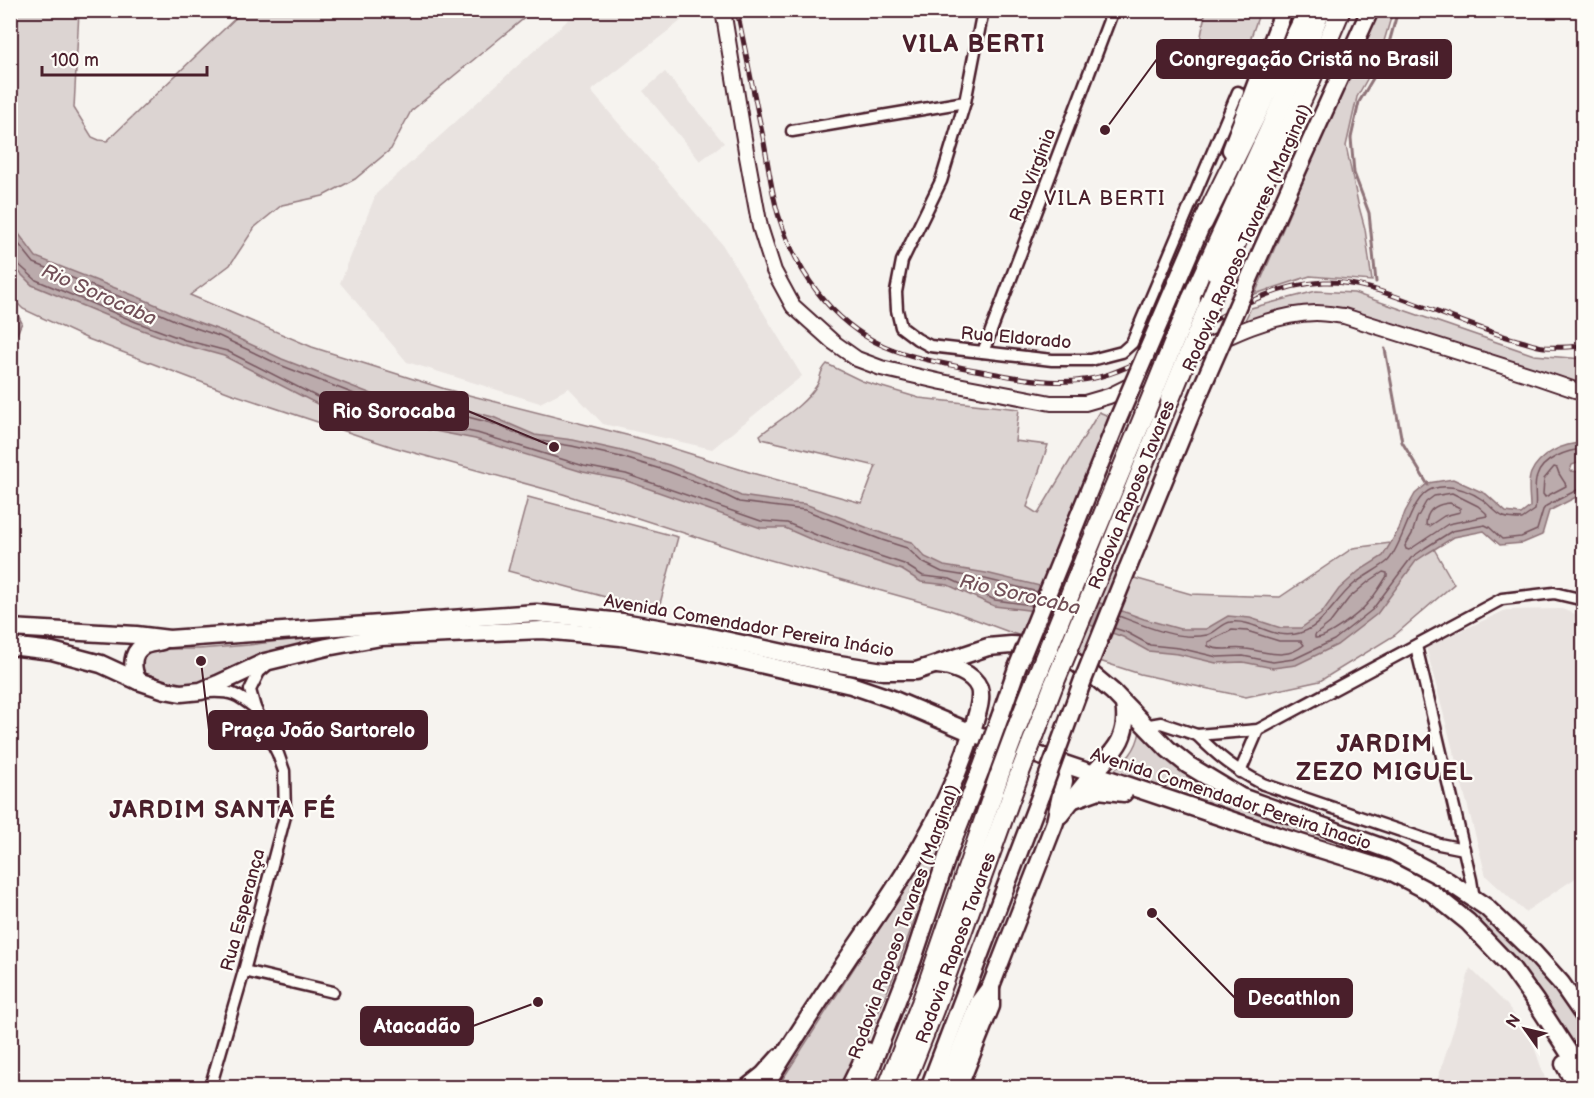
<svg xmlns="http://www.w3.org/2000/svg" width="1594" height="1098" font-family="'Balsamiq Sans',sans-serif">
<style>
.built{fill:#e9e3e0}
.green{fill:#dcd4d2;stroke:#937a7e;stroke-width:1.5}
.water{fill:#bbabac;stroke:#8e7378;stroke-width:1.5}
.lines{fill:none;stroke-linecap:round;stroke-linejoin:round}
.shore{stroke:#77575f;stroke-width:1.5}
.stream{stroke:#8e7378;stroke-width:3}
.minor-casing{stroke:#4a1f2b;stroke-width:15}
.secondary-casing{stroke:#4a1f2b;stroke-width:18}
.trunk-casing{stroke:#4a1f2b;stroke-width:21}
.motorway-casing{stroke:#4a1f2b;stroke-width:22}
.minor{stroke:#fdfcf7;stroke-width:10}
.secondary{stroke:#fdfcf7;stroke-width:14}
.trunk{stroke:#fdfcf7;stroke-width:16}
.motorway{stroke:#fdfcf7;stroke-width:18}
.rail-casing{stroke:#4a1f2b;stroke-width:5}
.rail{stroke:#fdfcf7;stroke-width:3;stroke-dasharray:9;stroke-linecap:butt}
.trunk-bridge-casing{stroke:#4a1f2b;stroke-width:21;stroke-linecap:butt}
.motorway-bridge-casing{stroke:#4a1f2b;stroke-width:22;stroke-linecap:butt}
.trunk-bridge{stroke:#fdfcf7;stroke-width:16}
.motorway-bridge{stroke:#fdfcf7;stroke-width:18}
.labels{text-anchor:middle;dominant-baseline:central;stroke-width:4.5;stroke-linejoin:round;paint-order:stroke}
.street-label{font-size:18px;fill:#4a1f2b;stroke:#fdfcf7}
.neighbourhood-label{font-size:20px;letter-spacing:1.5px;fill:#4a1f2b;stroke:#fdfcf7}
.water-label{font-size:20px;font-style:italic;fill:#725058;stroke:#fdfcf7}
.district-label{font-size:24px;font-weight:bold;letter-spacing:1.5px;fill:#4a1f2b;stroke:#fdfcf7}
.leader{fill:none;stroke:#4a1f2b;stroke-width:2}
.callout-dot{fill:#4a1f2b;stroke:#fdfcf7;stroke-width:2}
.callout{fill:#4a1f2b;stroke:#4a1f2b;stroke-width:2}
.callout-label{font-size:20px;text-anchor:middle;font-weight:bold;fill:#fff}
</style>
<rect width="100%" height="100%" fill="#f6f3ef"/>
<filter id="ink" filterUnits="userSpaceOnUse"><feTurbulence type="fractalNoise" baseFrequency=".0167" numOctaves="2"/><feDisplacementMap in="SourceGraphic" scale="12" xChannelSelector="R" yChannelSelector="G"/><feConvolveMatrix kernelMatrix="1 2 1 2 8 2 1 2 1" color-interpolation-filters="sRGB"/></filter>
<g filter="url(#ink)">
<g class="built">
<polygon points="578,11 688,10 691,13 591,91 722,244 802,376 712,449 603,424 569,388 540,403 407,362 340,283 376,194"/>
<polygon points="665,72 724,143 700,161 643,91"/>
<polygon points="1562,609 1583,617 1583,873 1525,912 1486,876 1426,647 1506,610"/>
<polygon points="1470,968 1507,1005 1531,1038 1548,1087 1435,1087 1455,1025"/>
</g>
<g class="green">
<path d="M 11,11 L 79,11 L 74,108 L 92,137 L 99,140 L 107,141 L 243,11 L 533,11 L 411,111 L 391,149 L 355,179 L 323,196 L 282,205 L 255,227 L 230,265 L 190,295 L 312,347 L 445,389 L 646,440 L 752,473 L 862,503 L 876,466 L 762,439 L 760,435 C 779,420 804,406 817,385 C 822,377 818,373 827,364 L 862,381 L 919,398 L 1019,409 L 1015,441 L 1048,445 L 1027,507 L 1038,514 L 1099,412 L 1111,417 L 1056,556 L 1191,594 L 1280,597 L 1353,548 L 1413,540 L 1434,549 L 1454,584 L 1395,635 L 1320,681 L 1246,697 L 1140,674 L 1012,633 L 950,610 L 752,555 L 563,494 L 393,447 L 230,393 L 88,339 L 23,309 L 11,297 Z"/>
<polygon points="1197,11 1260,11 1238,75 1196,64 1205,14"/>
<polygon points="1376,11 1393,11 1379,58 1357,97 1346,146 1358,203 1365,229 1372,281 1310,276 1255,294"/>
<polygon points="1316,291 1354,293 1534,355 1583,359 1583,387 1349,313 1243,324 1251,308"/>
<polygon points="528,497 678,537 658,611 508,571"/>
<polygon points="317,636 320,640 318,645 206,683 173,687 148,676 143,669 144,656 155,649 199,649 249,645"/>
<path d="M 1140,731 L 1172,760 L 1388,855 L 1473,905 L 1500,927 L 1556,987 L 1583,1026 L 1583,1058 L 1551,1011 L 1446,896 L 1112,772 C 1126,761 1137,750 1140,731 Z"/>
<polygon points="972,751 976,752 895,973 847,1087 777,1088 936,840"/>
</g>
<g class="water">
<path d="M 10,222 L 36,257 L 138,297 L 184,317 L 222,331 L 282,359 L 382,398 L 438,403 L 493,417 L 535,435 L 573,440 L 622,451 L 669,465 L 704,479 L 741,496 L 791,503 L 805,504 L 884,534 L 911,542 L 925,557 L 944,566 L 986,573 L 1081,596 L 1144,619 L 1180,629 L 1206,629 L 1228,616 L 1250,618 L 1281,628 L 1301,628 L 1321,614 L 1339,589 L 1359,571 L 1383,556 L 1399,529 L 1405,512 L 1415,494 L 1428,483 L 1453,479 L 1486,494 L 1506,512 L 1521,514 L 1530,507 C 1530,497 1527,482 1531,473 C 1539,454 1564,443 1583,443 L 1583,461 L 1572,465 L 1570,471 L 1583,472 L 1583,494 L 1580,495 L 1549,511 L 1542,535 L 1523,543 L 1500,545 L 1484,531 L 1454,537 L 1428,553 L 1416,561 L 1377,614 L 1337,645 L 1296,665 L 1273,668 L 1243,662 L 1216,663 L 1178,654 L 1148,651 L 1123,637 L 1090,625 L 1036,611 L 994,606 L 948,585 L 921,582 L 902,570 L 817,542 L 785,528 L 761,528 L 624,480 L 583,472 L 475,439 L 329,410 L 224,356 L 184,345 L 134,327 L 32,285 L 11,264 Z"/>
<path d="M 18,315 L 22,323 C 18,330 16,340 11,345 L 11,319 Z"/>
</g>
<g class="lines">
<g class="shore">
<polyline points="10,233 34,263 136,303 181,323 219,336 280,365 380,404 437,409 491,423 534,440 572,446 621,457 667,471 702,484 739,502 805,510 882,540 907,548 922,562 942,572 985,579 1038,592"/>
<polyline points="10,260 16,262 36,280 136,322 185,340 227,351 331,404 477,433 584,466 626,474 761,521 787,523 819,536 904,564 923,576 950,579 995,600 1032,605"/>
<path d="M 1554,467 L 1557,468 C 1559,478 1565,480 1566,486 L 1545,497 L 1543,494 L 1544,479 Z"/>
<polygon points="1452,493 1478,506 1486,513 1487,516 1448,524 1409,550 1406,549 1405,546 1412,534 1417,518 1426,502 1434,496"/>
<path d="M 1450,503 L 1460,508 L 1460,512 L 1444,516 L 1429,526 L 1426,525 C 1426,510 1436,504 1450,503 Z"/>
<path d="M 1383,572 L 1387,573 L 1387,576 C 1381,585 1375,596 1367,604 C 1359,614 1326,639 1315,638 L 1315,635 L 1330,623 L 1349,598 L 1368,582 Z"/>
<path d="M 1119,616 C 1145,626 1179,641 1207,635 C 1216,633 1222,623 1231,622 C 1248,620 1263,631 1279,634 C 1319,640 1329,605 1354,584 C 1364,576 1380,568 1388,561 C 1404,543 1411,496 1432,489 C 1450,483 1468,490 1483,500 C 1490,505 1496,514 1504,517 C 1509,519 1517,519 1522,519 L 1535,510 C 1537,499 1533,486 1537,476 C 1542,459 1567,450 1584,449"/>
<polyline points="1114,628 1126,632 1150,645 1179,648 1217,657 1243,656 1273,662 1294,659 1334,640 1372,610 1411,558 1425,548 1452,531 1485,525 1489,527 1502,539 1521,537 1537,530 1543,510 1546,506 1577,490 1584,489"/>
<path d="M 1232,630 L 1247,631 L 1279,641 L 1301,641 L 1304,645 C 1285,661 1266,651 1245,649 C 1232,647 1220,652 1208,646 L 1208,642 Z"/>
</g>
<g class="stream">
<polyline points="1376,282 1369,213 1354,173 1351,138 1359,102 1385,58 1398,10"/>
<polyline points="1385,349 1402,442 1428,485"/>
</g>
<g class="minor-casing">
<g id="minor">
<polyline points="965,102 941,181 902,261 896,292 897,310 901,327 917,339 930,346 1052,360 1091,360 1122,352 1132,343 1238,92"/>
<polyline points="792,131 965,102 983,10"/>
<polyline points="983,352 1113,10"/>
<polyline points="1416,646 1471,880 1474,899"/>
<path d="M 209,692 C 232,691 237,694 255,708"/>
<polyline points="1144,726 1161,723 1197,735 1258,730 1502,599 1554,593 1584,600"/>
<path d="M 1197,735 C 1219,757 1234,769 1263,784 L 1439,844 L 1464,849"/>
<polyline points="1240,772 1258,730"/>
<polyline points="244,971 333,992"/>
<polyline points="210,1088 244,971 285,816 284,771 278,754 255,708 250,690 259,672 266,666"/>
<polyline points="742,1088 761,1073 778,1054"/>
</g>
</g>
<g class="secondary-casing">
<g id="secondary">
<polyline points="723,10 746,151 760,227 774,271 793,306 833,342 857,359 881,368 942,382 1051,403 1085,403 1109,396 1167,367"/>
<path d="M 1184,358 C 1224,338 1269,314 1316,313 C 1325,313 1335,315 1344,316 L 1534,376 L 1584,393"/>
</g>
</g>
<g class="trunk-casing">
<g id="trunk">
<polyline points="1231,150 1284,10"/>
<polyline points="1253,270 1294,178 1370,10"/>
<polyline points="1173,291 1208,210"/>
<polyline points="1063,555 1118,419"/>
<polyline points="1127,570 1202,387"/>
<polyline points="10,628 136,635 169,639 536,613 622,622 706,636 820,661 883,671 916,671 988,647 1011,645 1035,646 1063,653 1094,676 1113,692 1168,749 1188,765 1241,797 1392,851 1443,878 1486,907 1534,953 1561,983 1584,1016"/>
<polyline points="10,646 52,651 101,664 138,681 165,690 181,693 201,691 218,684 265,662 327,647 381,637 542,630 621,637 699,650 851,685 892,699 972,733 1284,838 1388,870 1432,893 1468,922 1510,966 1536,1002 1584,1076"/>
<path d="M 138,681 C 132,670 130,654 143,646 C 148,643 156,643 162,641"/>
<polyline points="1000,717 1017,668"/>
<polyline points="1074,799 1099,790 1124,793"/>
<path d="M 1060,815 C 1071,801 1082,787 1093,774 C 1114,751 1130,738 1124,704"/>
<polyline points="1564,1064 1577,1088"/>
<path d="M 764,1088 C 791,1044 819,1001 848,958 C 898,885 948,814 973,728 C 976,716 983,700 979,688 C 973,673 951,666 937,665"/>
<polyline points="849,1088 867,1051"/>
<polyline points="863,1088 913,959 950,848 981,769"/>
<polyline points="929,1088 1041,794"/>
<polyline points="945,1088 979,1002 991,986 1055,822 1064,781 1063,774 1057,762"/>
<polyline points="958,1088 991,1006 991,986"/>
</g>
</g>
<g class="motorway-casing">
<g id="motorway">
<polyline points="1203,223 1308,10"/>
<polyline points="1218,282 1308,87 1341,10"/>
<polyline points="1191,300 1300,63 1321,10"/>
<polyline points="1084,560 1145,413"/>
<polyline points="1102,568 1170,399"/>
<polyline points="1017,727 1037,676"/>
<polyline points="1035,734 1054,684"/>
<polyline points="887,1088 921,1003 1001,770"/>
<polyline points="903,1088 934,1010 1019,775"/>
</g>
</g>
<use href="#minor" class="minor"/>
<use href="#secondary" class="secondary"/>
<use href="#trunk" class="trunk"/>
<use href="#motorway" class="motorway"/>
<g class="rail-casing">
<path id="rail" d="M 737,10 C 746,53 754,95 763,137 C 768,162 771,190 778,214 C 795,269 830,322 884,346 C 912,358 941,363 970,369 C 1016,377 1063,390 1109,374 C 1182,349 1244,286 1324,282 C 1354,281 1384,292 1411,302 C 1446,315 1481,330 1517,340 C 1526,342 1535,346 1544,347 C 1557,348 1571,347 1584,346"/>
</g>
<use href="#rail" class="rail"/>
<g class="trunk-bridge-casing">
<g id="trunk-bridge">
<polyline points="1202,387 1253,270"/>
<polyline points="1118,419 1173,291"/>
<polyline points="1017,668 1063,555"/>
<polyline points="981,769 1000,717"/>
<polyline points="1041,794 1083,680 1127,570"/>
</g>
</g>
<g class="motorway-bridge-casing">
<g id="motorway-bridge">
<polyline points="1170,399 1218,282"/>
<polyline points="1145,413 1191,300"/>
<polyline points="1037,676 1084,560"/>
<polyline points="1054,684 1102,568"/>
<polyline points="1001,770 1017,727"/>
<polyline points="1019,775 1035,734"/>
</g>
</g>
<use href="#trunk-bridge" class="trunk-bridge"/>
<use href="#motorway-bridge" class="motorway-bridge"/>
</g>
</g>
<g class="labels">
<g class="street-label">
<text transform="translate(1033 175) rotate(-69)">Rua Virgínia</text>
<text transform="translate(1247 238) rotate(-66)">Rodovia Raposo Tavares (Marginal)</text>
<text transform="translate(1016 338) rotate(5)">Rua Eldorado</text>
<text transform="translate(1132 495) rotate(-68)">Rodovia Raposo Tavares</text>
<text transform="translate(749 626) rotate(10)">Avenida Comendador Pereira Inácio</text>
<text transform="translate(1231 799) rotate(18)">Avenida Comendador Pereira Inacio</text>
<text transform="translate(243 910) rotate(-75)">Rua Esperança</text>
<text transform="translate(904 922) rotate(-70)">Rodovia Raposo Tavares (Marginal)</text>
<text transform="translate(956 948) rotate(-70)">Rodovia Raposo Tavares</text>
</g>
<g class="neighbourhood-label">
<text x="1105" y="199">VILA BERTI</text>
</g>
<g class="water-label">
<text transform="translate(99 295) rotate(24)">Rio Sorocaba</text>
<text transform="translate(1020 595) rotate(13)">Rio Sorocaba</text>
</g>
<g class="district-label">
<text x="974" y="44">VILA BERTI</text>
<text x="1385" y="744">JARDIM<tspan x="1385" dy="28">ZEZO MIGUEL</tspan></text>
<text x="223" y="810">JARDIM SANTA FÉ</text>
</g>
</g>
<path class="leader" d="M1105 130L1157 59M554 447L468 411M201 661L209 730M1152 913L1235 998M538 1002L473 1026"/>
<g class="callout-dot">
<circle cx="1105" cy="130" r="6"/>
<circle cx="554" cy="447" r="6"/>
<circle cx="201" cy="661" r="6"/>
<circle cx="1152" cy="913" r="6"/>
<circle cx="538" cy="1002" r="6"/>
</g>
<g class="callout">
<rect x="1157" y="40" width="294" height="38" rx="6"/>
<rect x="320" y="392" width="148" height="38" rx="6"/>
<rect x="209" y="711" width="218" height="38" rx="6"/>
<rect x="1235" y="979" width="117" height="38" rx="6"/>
<rect x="361" y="1007" width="112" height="38" rx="6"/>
</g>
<g class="callout-label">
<text x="1304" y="66">Congregação Cristã no Brasil</text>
<text x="394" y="418">Rio Sorocaba</text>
<text x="318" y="737">Praça João Sartorelo</text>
<text x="1294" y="1005">Decathlon</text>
<text x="417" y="1033">Atacadão</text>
</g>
<rect width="1594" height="1098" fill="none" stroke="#fdfcf7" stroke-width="36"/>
<rect x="18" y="18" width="1558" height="1062" fill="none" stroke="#4a1f2b" stroke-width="2" filter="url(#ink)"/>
<g transform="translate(1525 1029) rotate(304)" stroke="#fdfcf7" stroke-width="4.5" paint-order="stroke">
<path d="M0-4.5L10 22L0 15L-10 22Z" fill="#4a1f2b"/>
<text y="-9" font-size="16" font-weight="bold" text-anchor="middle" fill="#4a1f2b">N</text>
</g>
<path d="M42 66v9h165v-9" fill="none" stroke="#4a1f2b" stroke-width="3"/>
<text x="51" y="66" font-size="18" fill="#4a1f2b" stroke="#fdfcf7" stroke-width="4.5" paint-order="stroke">100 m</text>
</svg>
